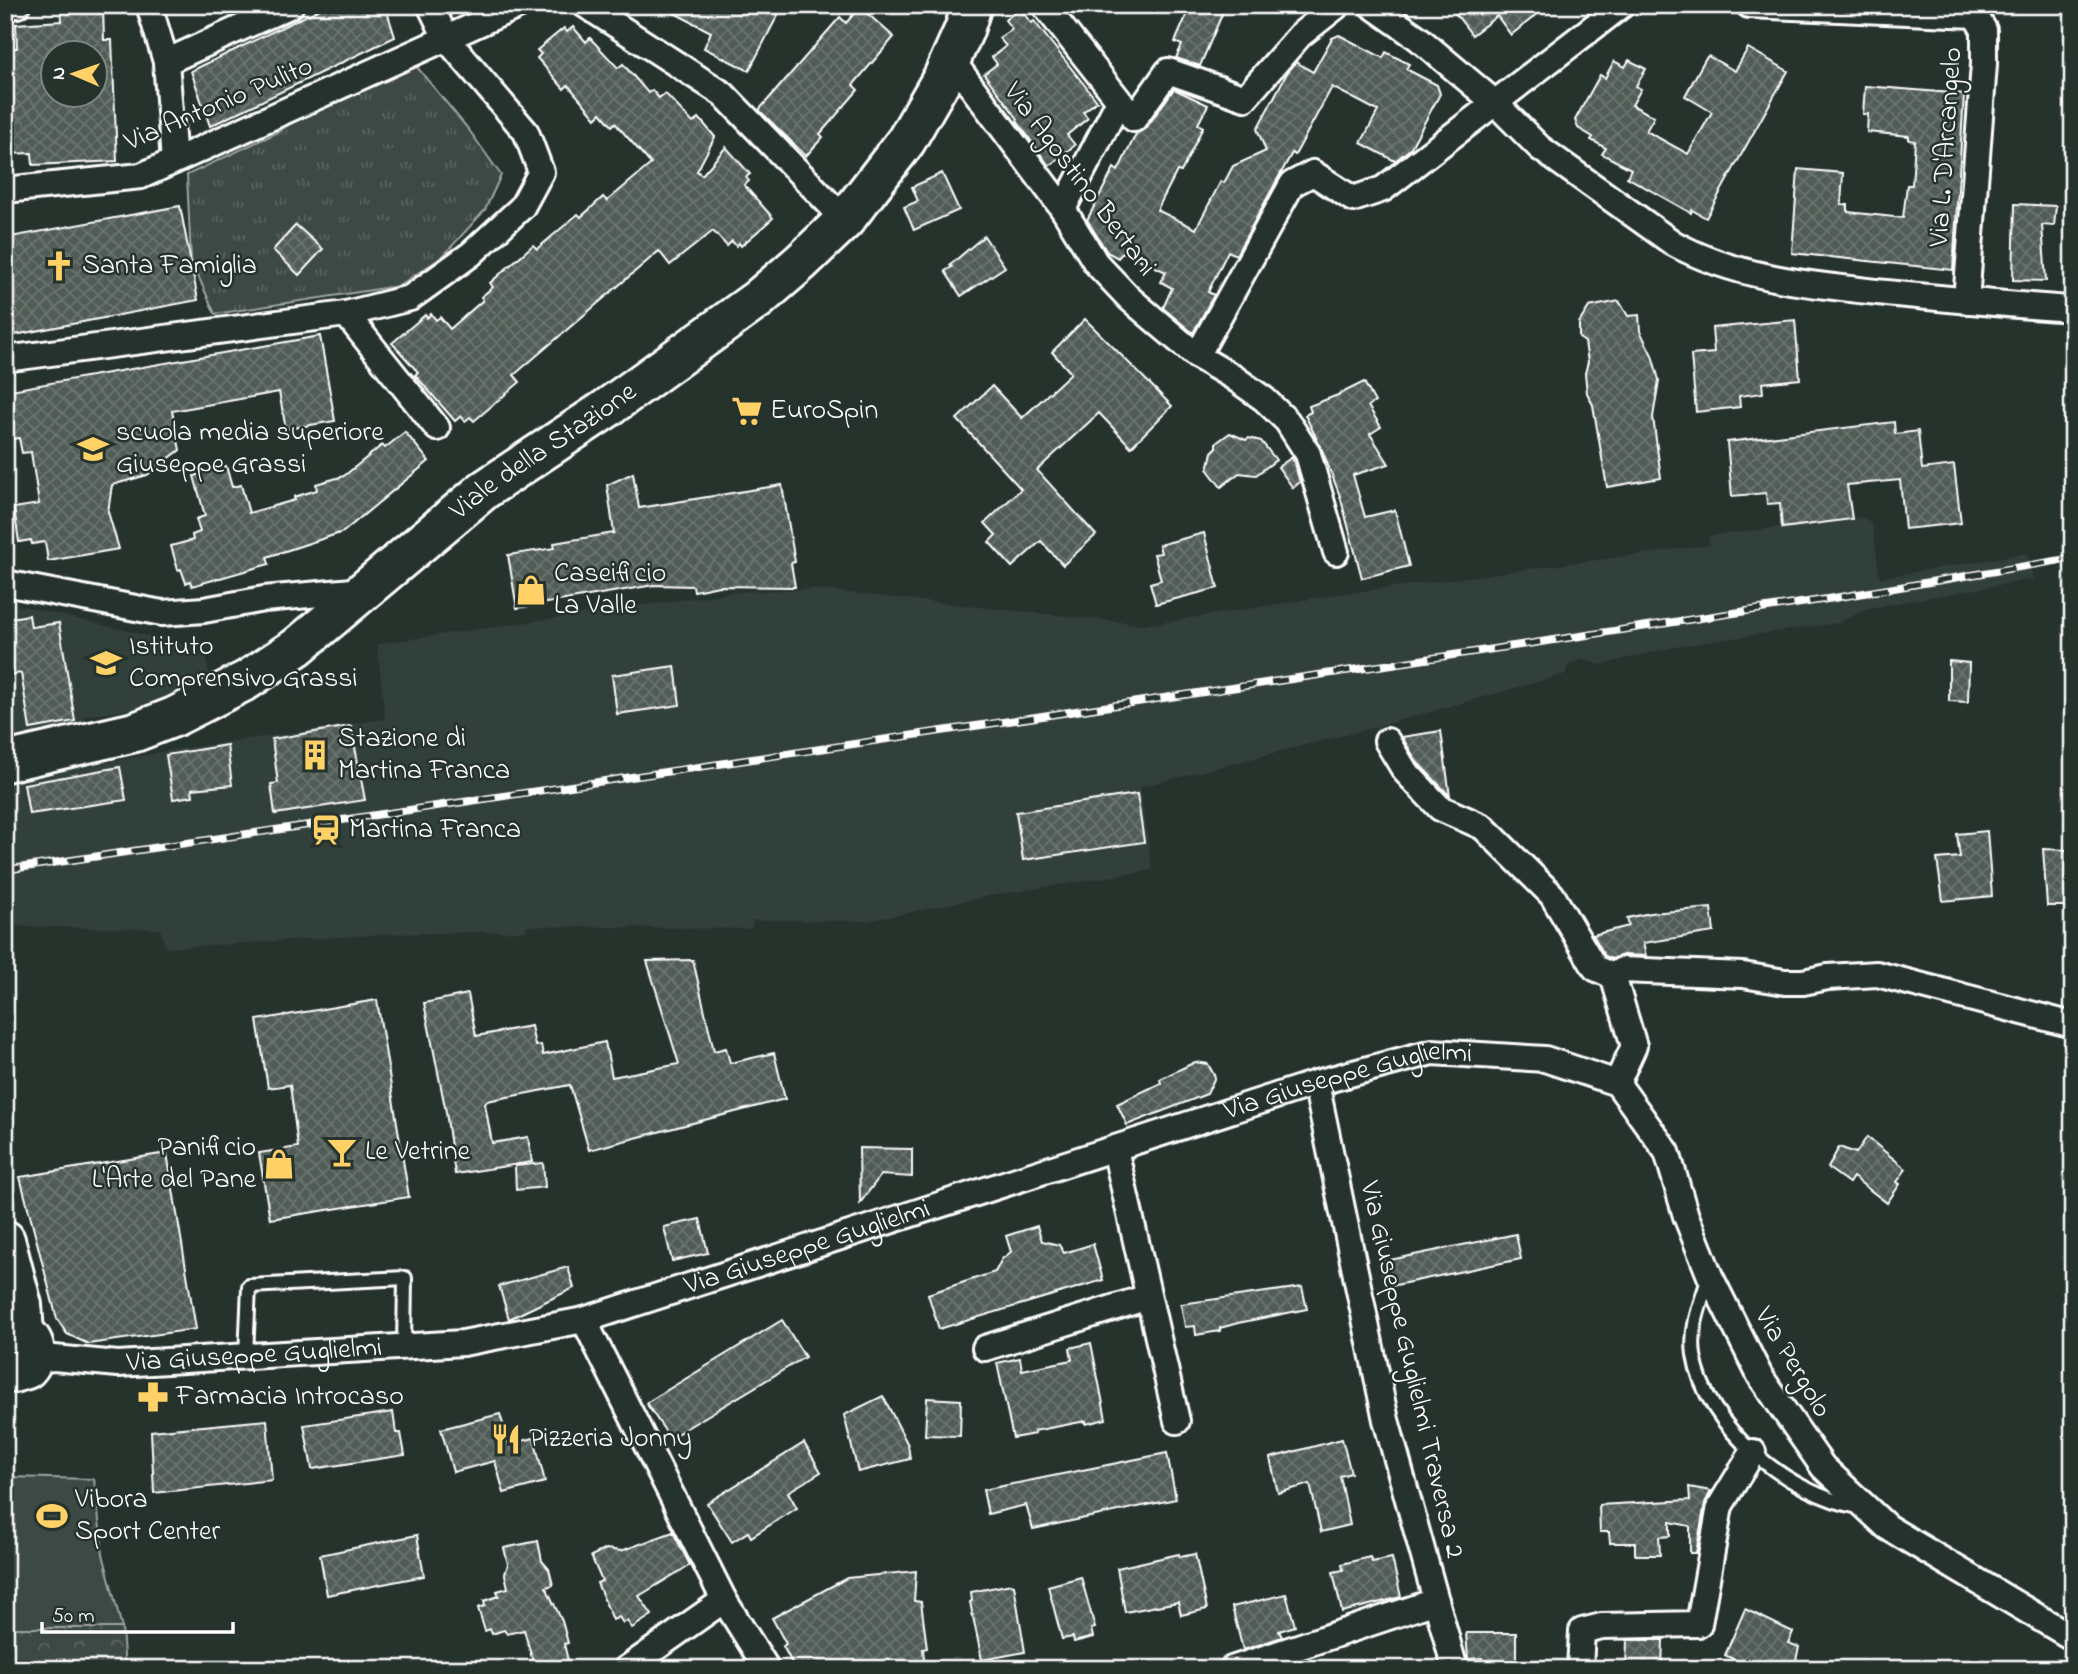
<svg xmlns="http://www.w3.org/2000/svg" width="2078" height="1674" font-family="'Indie Flower',sans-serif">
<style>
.built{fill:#333f3a}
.grass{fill:url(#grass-tufts);stroke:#9ea4a2;stroke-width:2}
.forest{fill:url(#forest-crowns);stroke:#9ea4a2;stroke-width:2}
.garden{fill:#3e4944;stroke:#9ea4a2;stroke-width:2}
.building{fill:url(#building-cross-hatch);stroke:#fff;stroke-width:2;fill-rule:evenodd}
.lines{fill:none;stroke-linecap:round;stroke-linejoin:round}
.service-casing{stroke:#fff;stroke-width:18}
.minor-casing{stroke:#fff;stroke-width:30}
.primary-casing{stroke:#fff;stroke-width:44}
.service{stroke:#26332d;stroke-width:12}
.minor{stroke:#26332d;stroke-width:24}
.primary{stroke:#26332d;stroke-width:38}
.rail-casing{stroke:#fff;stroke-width:8}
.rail{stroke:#26332d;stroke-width:5;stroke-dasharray:16;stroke-linecap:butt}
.labels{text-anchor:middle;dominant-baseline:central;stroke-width:5;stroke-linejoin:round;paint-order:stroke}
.street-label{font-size:28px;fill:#fff;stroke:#26332d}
.poi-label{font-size:28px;fill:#fff;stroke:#26332d;text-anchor:start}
</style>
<defs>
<pattern id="grass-tufts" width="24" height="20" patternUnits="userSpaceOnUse" patternTransform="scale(1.75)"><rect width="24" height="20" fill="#3e4944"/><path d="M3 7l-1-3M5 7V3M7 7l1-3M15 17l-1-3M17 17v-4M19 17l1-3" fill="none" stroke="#5b6460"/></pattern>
<pattern id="forest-crowns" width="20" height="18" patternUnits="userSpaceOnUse" patternTransform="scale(1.75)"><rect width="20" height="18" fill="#3e4944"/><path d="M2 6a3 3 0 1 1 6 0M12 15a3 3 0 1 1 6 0" fill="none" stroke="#5b6460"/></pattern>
<pattern id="building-cross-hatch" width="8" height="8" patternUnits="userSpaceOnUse" patternTransform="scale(1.75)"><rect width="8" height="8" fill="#515c57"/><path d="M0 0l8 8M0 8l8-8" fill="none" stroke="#6b7470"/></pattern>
</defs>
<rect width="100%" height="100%" fill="#26332d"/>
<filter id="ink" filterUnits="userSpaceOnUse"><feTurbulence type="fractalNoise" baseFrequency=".0143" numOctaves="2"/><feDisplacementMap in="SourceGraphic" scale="14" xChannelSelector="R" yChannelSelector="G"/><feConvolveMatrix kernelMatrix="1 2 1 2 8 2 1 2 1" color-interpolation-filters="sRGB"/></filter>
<g filter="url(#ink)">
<g class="built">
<polygon points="1862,517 1872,524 1880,578 2027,553 2033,579 1869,608 1838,623 1678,646 1600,665 1584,659 1568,665 1566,673 1562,675 1376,727 1140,787 1152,870 989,896 868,921 753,920 751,929 527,926 526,931 390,934 166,948 160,929 5,926 5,783 160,752 385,719 377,644 735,592 812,589 1139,624 1160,623 1341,594 1710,545 1708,536"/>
<polygon points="5,602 205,649 209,677 159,706 84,716 86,728 5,742"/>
</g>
<polygon class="grass" points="384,66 417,67 469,130 501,175 485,210 442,257 398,286 215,314 191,260 187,175 274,134"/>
<polygon class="forest" points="5,1628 122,1628 125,1669 5,1669"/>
<polygon class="garden" points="5,1477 94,1479 103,1554 122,1628 5,1628"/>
<g class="building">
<polygon points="328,5 385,5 395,37 210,126 191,71"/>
<polygon points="659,5 783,5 749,71 704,48 711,32"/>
<polygon points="1191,5 1226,5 1200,66 1176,58 1182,45 1175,42"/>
<polygon points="1449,5 1549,5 1511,35 1497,16 1472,35"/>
<path d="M 103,7 L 104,40 L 112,40 L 117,161 L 33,165 L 32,153 L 5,154 L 5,48 L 17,48 L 16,24 L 62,21 L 61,9 ZM 52,52 L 94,52 L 94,94 L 52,94 Z"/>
<polygon points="860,7 894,37 853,85 858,90 820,134 823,137 806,156 759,110 840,17 846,23"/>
<polygon points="1020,8 1031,23 1034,21 1097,101 1083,112 1088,118 1067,135 1075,145 1049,166 1017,121 1018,119 984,74 997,64 992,57 1006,46 999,38 1012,29 1005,20"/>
<polygon points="573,27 586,42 590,38 618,68 623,64 648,93 652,90 659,98 665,93 693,123 699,118 715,137 697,171 702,175 726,147 750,174 746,177 749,181 744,185 773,218 741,246 739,243 736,246 732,241 727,246 713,231 670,265 659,251 514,375 520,382 474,421 470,417 465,421 461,416 455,421 415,375 418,372 392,343 425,315 427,318 431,314 436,320 440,317 450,329 483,300 481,297 493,287 490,283 533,245 537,249 578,214 581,217 603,197 607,201 651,164 615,123 612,126 601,113 596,118 568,85 564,89 537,58 541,54 537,50 564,28 567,32"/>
<polygon points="1339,35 1383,58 1386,52 1409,64 1406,69 1437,85 1440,94 1410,149 1395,161 1361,143 1378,111 1332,87 1295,155 1292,153 1236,255 1228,251 1208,292 1214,295 1193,333 1163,308 1172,288 1161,282 1166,272 1123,252 1118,258 1107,252 1087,220 1114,168 1118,171 1136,134 1146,128 1174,89 1208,105 1198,124 1203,127 1193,148 1181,172 1177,171 1157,210 1196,229 1221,181 1224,183 1233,166 1266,151 1257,129 1287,73 1296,62 1313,72 1332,38"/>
<polygon points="1748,48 1788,71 1706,218 1692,210 1691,213 1627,177 1631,169 1602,154 1606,148 1591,140 1593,137 1578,128 1575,120 1600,75 1605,78 1614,61 1625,67 1629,60 1646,69 1636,86 1641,89 1632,105 1654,117 1646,131 1688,154 1712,112 1685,96 1705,59 1708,56 1735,71"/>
<polygon points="1865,86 1964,94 1953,270 1792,253 1798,169 1843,173 1841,205 1848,205 1848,212 1903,218 1907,185 1912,185 1915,141 1909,140 1909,136 1867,132 1868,114 1863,114"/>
<polygon points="942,173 959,210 914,230 904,207 918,201 912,187"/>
<polygon points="2015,204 2056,206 2054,226 2042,225 2046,281 2013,280"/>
<polygon points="180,206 198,300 9,336 5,316 5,238"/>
<polygon points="296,225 323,249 299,275 273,250"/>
<polygon points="984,236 1005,267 961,296 945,271 952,267 950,265"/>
<polygon points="1619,301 1628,316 1639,315 1640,331 1652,355 1659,380 1653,417 1661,478 1607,487 1593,405 1587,393 1585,373 1588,362 1585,342 1579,338 1579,323 1589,307"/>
<polygon points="1085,319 1172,406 1131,447 1099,413 1037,470 1096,535 1063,565 1041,541 1012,567 989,542 996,535 985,523 1021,489 957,419 992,386 1022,418 1071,373 1052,352"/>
<polygon points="1795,320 1800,379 1762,383 1763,393 1739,396 1740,407 1696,412 1691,355 1714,353 1712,328"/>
<polygon points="320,336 335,421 286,429 279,392 172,411 180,450 147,475 112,485 108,512 119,549 48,561 45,542 32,544 31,540 19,542 14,508 39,504 31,452 22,453 19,438 12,439 10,434 5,435 5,391"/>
<polygon points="1364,382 1375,402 1368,406 1381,427 1370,434 1389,464 1353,475 1365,517 1395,510 1409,566 1362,578 1340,496 1322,450 1305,415 1311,412 1309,406 1338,395"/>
<polygon points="1894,422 1895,434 1918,431 1922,469 1954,465 1961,523 1905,529 1900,480 1847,485 1852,519 1782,528 1780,503 1767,504 1766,493 1732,496 1727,442"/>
<polygon points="405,432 429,461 343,532 267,557 269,564 192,586 190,581 186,583 181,569 178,570 171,546 193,540 192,535 200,532 196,519 205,516 194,476 226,466 232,487 241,485 249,513 295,500 294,497 317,490 316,484 344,476 382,445 385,448"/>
<polygon points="1230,433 1246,440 1249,438 1261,441 1276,460 1256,475 1239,473 1221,487 1208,470 1212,452 1216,448 1216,443"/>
<polygon points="1292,457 1300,482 1293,488 1278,467"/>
<polygon points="633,473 639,508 782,485 795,562 791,563 795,587 719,586 694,591 693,586 654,585 517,608 508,555 555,548 554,543 614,533 607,485"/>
<polygon points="1204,533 1218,588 1156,604 1150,583 1161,580 1154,554 1161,553 1159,545"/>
<polygon points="29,615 31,627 59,623 75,721 30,729 21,673 5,676 5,619"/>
<polygon points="1949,661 1969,663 1968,702 1949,701"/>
<polygon points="675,666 680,705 617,714 612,675"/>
<polygon points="351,726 365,800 275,814 271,784 278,783 272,739"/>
<polygon points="1441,731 1450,796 1417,762 1402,737"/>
<polygon points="227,745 232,785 192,789 193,796 173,799 166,755"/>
<polygon points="120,767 126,800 29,814 24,784"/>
<polygon points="1137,794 1144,842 1023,860 1016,812"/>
<polygon points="1987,831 1992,896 1943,901 1937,859 1960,857 1957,834"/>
<polygon points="2043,849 2067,850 2067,883 2073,883 2073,906 2047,906"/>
<polygon points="1711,908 1714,932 1643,943 1646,956 1623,955 1612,959 1605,956 1593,935 1629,926 1627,918 1650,913"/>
<polygon points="693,960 714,1051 726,1048 730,1063 774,1053 785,1099 589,1150 570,1085 487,1101 485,1104 492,1143 528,1137 532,1162 455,1174 446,1112 424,1003 468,994 476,1036 531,1026 535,1046 541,1045 543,1055 605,1042 612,1077 679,1064 647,961"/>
<polygon points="377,1000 409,1197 270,1219 259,1153 298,1147 290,1085 268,1088 257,1020"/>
<polygon points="1195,1062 1208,1064 1215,1077 1207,1094 1127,1125 1117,1104 1161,1083 1160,1079"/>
<polygon points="1867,1137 1906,1169 1897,1182 1900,1184 1887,1203 1853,1177 1849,1183 1828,1168 1839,1147 1856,1153"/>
<polygon points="859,1148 912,1149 912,1177 881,1175 860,1203"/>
<polygon points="167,1153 196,1329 88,1344 67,1334 57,1319 20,1177"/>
<polygon points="543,1163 545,1187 516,1190 515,1166"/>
<polygon points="700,1219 708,1253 672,1261 664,1227"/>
<polygon points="1037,1226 1042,1241 1059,1245 1064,1253 1093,1244 1103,1280 939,1329 928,1294 995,1272 1002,1259 1011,1252 1006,1236"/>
<polygon points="1516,1234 1521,1259 1386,1287 1380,1262"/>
<polygon points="568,1267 574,1288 509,1319 499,1286"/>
<polygon points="1302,1287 1307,1309 1238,1323 1220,1328 1220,1331 1196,1335 1195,1326 1185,1327 1181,1304"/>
<polygon points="782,1320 805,1357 670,1438 646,1403"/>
<polygon points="1091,1343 1106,1419 1086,1424 1086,1421 1034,1431 1035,1434 1013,1438 997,1363 1020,1358 1022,1370 1072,1360 1070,1348"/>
<polygon points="883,1396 908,1445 910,1459 858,1472 844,1415"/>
<polygon points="927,1398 961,1400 960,1436 925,1435"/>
<polygon points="393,1412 396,1433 401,1433 405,1455 312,1469 304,1425"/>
<polygon points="500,1414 509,1444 534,1438 545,1482 504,1493 495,1461 453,1472 441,1429"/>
<polygon points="267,1420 272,1480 154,1493 151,1431"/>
<polygon points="1342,1439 1351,1473 1340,1476 1350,1525 1321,1532 1310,1484 1278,1493 1270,1458"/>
<polygon points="804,1443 821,1472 788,1492 797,1508 751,1537 748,1532 732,1542 707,1503"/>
<polygon points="1167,1453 1176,1499 1033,1529 1026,1505 988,1514 983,1490"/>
<polygon points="1689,1487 1711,1491 1705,1503 1696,1553 1690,1553 1690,1526 1670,1522 1670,1536 1659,1537 1660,1555 1635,1555 1635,1543 1610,1543 1609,1532 1600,1532 1599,1505 1690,1500"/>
<polygon points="673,1532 690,1565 639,1596 652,1615 632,1628 627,1621 623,1623 619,1617 613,1620 597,1583 602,1581 591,1556 606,1549 621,1551"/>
<polygon points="417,1535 424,1576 327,1595 320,1555"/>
<polygon points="538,1541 542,1561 549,1569 553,1585 546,1587 562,1621 568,1643 564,1644 570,1669 535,1669 524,1630 507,1634 504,1630 492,1634 490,1629 485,1631 478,1608 485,1606 484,1601 499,1596 497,1591 508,1588 505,1574 508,1564 504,1548"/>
<polygon points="1179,1554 1180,1557 1195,1554 1207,1609 1181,1615 1178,1602 1125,1612 1117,1568"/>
<polygon points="1370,1557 1372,1562 1392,1558 1401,1597 1342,1612 1333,1572 1343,1570 1342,1564"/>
<polygon points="916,1571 914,1601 921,1602 927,1648 923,1649 925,1669 795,1669 783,1646 786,1644 772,1618 847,1578"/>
<polygon points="1081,1577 1095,1628 1091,1629 1093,1637 1074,1642 1073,1637 1062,1639 1048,1586"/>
<polygon points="1011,1584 1014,1585 1025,1652 982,1660 970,1602 972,1601 971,1592"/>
<polygon points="1286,1594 1295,1626 1279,1631 1282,1637 1243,1650 1232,1607"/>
<polygon points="1745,1609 1793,1632 1788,1643 1799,1647 1794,1669 1752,1669 1725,1655"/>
<polygon points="1466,1633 1516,1633 1516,1669 1482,1669 1482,1658 1468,1659"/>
<polygon points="1627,1640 1663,1640 1662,1669 1626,1669"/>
</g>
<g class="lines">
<g class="service-casing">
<g id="service">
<path d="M 1709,1277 C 1701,1302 1690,1327 1694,1355 C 1705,1428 1790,1495 1859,1507"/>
<polyline points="246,1356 249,1286 405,1278 404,1347"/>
</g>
</g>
<g class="minor-casing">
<g id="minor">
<polyline points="149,5 166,62 174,161"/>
<polyline points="585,5 723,94 845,220"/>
<polyline points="1044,5 1134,119 1168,71 1245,98 1300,35 1338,5"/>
<path d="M 1371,5 L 1418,38 L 1494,102 L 1540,148 L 1673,243 C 1738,279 1813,285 1886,293 C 1948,299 2010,305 2073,309"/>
<polyline points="1749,5 1975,15 1984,30 1984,64 1966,301"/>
<polyline points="5,7 17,5"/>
<polyline points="951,59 1063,209 1096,263 1129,298 1197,356 1292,184 1313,173 1353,199 1383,189 1622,5"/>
<polyline points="166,62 291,5"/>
<polyline points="5,190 141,176 520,5"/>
<polyline points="1063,209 1119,101"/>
<polyline points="346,314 437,428"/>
<polyline points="1197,356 1233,377 1264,399 1287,421 1308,454 1336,552"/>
<polyline points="5,359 346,314 410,298 471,254 522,207 541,172 526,132 446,38 430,5"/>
<polyline points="5,583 162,613 204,610 264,599 364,590"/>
<polyline points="1387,741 1405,771 1440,808 1483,827 1552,895 1595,968 1613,976"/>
<polyline points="1316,1083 1386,1420 1455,1669"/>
<polyline points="1617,1083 1634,1046 1613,976 1622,970 1743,975 1785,982 1803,982 1828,977 1877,974 2073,1025"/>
<polyline points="1115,1149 1177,1421"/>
<polyline points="584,1320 724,1600 767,1669"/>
<polyline points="985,1348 1148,1297"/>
<path id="s1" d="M 32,1364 L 44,1359 L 54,1358 L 118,1364 L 463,1343 L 584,1320 L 1316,1083 L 1432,1052 L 1545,1059 L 1617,1083 L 1667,1152 L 1686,1216 L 1710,1276 L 1760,1376 L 1823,1467 L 1887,1527 L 2073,1638"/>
<polyline points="626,1669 724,1600"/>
<polyline points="1232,1669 1436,1601"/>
<polyline points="1580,1669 1582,1631 1602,1626 1699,1624 1720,1506 1753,1452"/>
</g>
</g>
<g class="primary-casing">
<g id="primary">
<path id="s2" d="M 5,762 L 135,732 L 174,717 L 247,680 L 297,647 L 484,490 L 606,409 L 758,299 L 801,262 L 845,220 L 906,141 L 943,77 L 964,30 L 972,5"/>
<polyline points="5,1240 22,1305 24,1333"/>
<path d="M 5,1333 C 30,1324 44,1351 27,1369 L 13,1373 L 5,1370"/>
</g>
</g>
<use href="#service" class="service"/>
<use href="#minor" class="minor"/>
<use href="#primary" class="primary"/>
<g class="rail-casing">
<polyline id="rail" points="5,870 1534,643 1834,598 2073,558"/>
</g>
<use href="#rail" class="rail"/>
</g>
</g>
<defs>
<g id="church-bare" transform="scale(2.415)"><path d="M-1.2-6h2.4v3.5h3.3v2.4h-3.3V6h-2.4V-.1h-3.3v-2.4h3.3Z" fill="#ffd166" stroke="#26332d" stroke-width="2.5" paint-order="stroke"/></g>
<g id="supermarket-bare" transform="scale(2.415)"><path d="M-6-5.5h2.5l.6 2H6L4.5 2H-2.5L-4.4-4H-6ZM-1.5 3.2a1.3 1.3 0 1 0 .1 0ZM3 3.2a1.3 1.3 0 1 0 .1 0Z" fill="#ffd166" stroke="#26332d" stroke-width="2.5" paint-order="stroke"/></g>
<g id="school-bare" transform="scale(2.415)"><path d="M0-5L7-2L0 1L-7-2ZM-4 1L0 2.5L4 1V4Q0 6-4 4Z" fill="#ffd166" stroke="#26332d" stroke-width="2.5" paint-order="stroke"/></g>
<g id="shop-bare" transform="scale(2.415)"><path d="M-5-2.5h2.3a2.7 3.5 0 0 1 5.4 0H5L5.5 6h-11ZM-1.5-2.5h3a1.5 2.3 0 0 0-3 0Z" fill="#ffd166" stroke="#26332d" stroke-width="2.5" paint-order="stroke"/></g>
<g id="building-bare" transform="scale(2.415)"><path d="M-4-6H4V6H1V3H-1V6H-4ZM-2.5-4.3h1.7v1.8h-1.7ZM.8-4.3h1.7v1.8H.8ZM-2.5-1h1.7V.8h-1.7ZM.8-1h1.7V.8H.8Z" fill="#ffd166" stroke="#26332d" stroke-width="2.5" paint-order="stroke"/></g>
<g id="station-bare" transform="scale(2.415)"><path d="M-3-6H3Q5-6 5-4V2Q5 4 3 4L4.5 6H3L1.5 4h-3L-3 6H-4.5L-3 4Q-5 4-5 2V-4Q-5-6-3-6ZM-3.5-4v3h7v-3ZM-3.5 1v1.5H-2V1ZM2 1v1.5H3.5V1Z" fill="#ffd166" stroke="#26332d" stroke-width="2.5" paint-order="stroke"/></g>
<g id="bar-bare" transform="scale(2.415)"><path d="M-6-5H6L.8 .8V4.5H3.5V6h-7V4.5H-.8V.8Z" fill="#ffd166" stroke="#26332d" stroke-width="2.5" paint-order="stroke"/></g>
<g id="pharmacy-bare" transform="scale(2.415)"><path d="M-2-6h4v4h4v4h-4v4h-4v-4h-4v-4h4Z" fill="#ffd166" stroke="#26332d" stroke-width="2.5" paint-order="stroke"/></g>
<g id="restaurant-bare" transform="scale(2.415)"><path d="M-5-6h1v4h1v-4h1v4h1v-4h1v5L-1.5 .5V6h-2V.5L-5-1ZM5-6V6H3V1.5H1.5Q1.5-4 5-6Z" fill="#ffd166" stroke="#26332d" stroke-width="2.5" paint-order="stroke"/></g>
<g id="stadium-bare" transform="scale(2.415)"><path d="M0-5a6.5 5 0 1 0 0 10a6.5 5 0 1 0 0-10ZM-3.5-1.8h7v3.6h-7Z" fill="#ffd166" stroke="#26332d" stroke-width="2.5" paint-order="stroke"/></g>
</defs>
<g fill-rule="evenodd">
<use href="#church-bare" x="59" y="266"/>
<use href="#supermarket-bare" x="747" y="411"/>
<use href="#school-bare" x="93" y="449"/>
<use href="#shop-bare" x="531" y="590"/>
<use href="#school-bare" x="106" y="663"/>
<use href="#building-bare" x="315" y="755"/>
<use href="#station-bare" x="326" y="830"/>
<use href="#bar-bare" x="342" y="1152"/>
<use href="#shop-bare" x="279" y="1164"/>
<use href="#pharmacy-bare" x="153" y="1397"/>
<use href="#restaurant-bare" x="506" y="1439"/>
<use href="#stadium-bare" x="52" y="1516"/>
</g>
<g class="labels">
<g class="street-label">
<text transform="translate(219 105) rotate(-23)">Via Antonio Pulito</text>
<text transform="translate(1947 147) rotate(-86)">Via L. D'Arcangelo</text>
<text transform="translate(1079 180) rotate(53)">Via Agostino Bertani</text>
<text stroke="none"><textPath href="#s2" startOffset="632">Viale della Stazione</textPath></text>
<text stroke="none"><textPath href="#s1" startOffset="1358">Via Giuseppe Guglielmi</textPath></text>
<text stroke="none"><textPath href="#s1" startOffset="791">Via Giuseppe Guglielmi</textPath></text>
<text stroke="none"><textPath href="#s1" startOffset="224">Via Giuseppe Guglielmi</textPath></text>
<text transform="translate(1792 1363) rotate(59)">Via Pergolo</text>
<text transform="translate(1411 1370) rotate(77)">Via Giuseppe Guglielmi Traversa 2</text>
</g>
<g class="poi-label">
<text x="82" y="266">Santa Famiglia</text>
<text x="770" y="411">EuroSpin</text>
<text x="116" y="433">scuola media superiore<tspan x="116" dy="32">Giuseppe Grassi</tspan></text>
<text x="554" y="574">Caseificio<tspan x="554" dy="32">La Valle</tspan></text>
<text x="129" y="647">Istituto<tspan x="129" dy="32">Comprensivo Grassi</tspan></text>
<text x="338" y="739">Stazione di<tspan x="338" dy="32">Martina Franca</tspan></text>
<text x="349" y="830">Martina Franca</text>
<text x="256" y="1148" text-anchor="end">Panificio<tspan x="256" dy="32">L'Arte del Pane</tspan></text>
<text x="365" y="1152">Le Vetrine</text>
<text x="176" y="1397">Farmacia Introcaso</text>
<text x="529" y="1439">Pizzeria Jonny</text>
<text x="75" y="1500">Vibora<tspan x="75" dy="32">Sport Center</tspan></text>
</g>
</g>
<rect width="2078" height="1674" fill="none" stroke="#26332d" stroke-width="28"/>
<rect x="14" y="14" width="2050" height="1646" fill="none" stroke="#fff" stroke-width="2.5" filter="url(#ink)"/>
<g transform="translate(74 74) rotate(272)"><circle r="33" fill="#26332d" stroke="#7d8581" stroke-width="2"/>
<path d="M0-5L12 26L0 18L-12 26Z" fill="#ffd166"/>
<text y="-10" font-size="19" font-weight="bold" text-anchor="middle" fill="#ffffff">N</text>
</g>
<path d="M42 1622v10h191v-10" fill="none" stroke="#ffffff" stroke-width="3.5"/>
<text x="52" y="1622" font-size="21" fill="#ffffff" stroke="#26332d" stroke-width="5" paint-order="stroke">50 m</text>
</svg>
